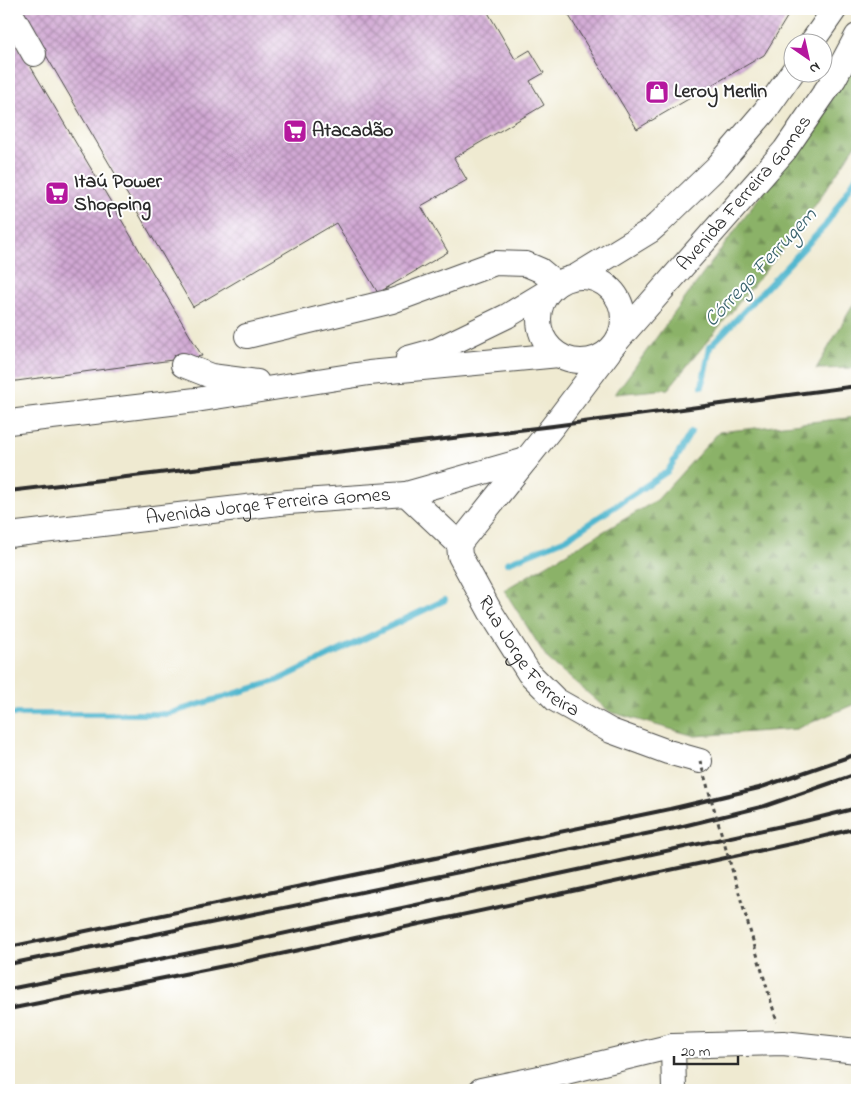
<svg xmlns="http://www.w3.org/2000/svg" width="866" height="1099" font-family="'Indie Flower',sans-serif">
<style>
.forest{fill:url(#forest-firs);stroke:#5b6e4a}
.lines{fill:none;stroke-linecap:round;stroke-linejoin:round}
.stream{stroke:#51b7cf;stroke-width:6}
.building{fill:url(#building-cross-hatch)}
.minor-casing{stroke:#484844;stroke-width:26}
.minor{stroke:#fff;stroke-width:24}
.rail{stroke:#2b2b2b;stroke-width:4}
.path-bridge{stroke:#484844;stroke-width:3;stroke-dasharray:4 4;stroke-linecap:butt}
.labels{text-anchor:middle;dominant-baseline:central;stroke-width:4;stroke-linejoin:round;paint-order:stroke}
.poi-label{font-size:20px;font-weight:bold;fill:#2b2b2b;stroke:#fff;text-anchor:start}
.street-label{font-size:20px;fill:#2b2b2b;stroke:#fff}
.water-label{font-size:21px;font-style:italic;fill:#3a636d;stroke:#fff}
</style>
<defs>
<pattern id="forest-firs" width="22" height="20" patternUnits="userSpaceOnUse" patternTransform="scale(1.25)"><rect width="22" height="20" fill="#8bb268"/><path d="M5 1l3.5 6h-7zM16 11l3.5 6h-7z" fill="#729156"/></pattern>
<pattern id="building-cross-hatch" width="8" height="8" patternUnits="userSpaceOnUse" patternTransform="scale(1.25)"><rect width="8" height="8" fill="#d1a8d4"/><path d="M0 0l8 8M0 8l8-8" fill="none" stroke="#aa89ac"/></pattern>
</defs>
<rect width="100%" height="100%" fill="#fff"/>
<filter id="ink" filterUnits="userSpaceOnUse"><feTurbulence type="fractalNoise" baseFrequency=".02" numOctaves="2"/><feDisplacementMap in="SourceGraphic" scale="10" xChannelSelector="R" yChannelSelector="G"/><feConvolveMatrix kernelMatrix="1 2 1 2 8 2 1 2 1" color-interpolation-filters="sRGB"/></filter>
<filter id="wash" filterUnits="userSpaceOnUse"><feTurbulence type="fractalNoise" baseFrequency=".0096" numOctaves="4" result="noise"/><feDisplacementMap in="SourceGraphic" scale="20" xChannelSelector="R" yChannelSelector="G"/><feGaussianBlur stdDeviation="1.12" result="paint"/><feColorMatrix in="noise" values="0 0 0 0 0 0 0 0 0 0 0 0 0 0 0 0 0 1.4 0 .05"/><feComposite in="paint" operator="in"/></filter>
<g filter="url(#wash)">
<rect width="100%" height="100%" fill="#efead1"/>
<g class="forest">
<polygon points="857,64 857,143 797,232 668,389 615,394"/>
<polygon points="857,298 857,368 816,369"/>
<polygon points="857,417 857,703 796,729 695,736 610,712 547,658 504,590 657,500 719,432"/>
</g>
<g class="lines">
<g class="stream">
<polyline points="702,386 710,347 825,226 857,176"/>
<polyline points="507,563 566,539 668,471 691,432"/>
<polyline points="9,714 167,714 276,681 445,600"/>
</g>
</g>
<g id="blocks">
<g class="building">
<polygon points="19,9 486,9 515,59 530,50 544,73 530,81 544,105 454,158 467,180 421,206 448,252 378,293 336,223 193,307"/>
<polygon points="565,9 792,9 764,55 637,129"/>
<polygon points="9,30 202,356 9,382"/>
</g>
</g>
</g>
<g filter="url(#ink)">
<use href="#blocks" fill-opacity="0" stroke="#484844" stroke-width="1"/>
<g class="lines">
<g class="minor-casing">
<g id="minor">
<polyline points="9,10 34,54"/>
<polyline points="812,42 835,9"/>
<circle cx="581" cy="319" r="42"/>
<polyline points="575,277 650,231 658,224 717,167 765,111 794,70"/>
<polyline points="247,336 392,301 495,263 526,264 540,270 557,284"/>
<path id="s1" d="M 618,340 L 785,150 L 834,79 L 857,36"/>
<polyline points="408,358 437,350 507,316 550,290"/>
<polyline points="183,365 211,376 257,382"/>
<polyline points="9,422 196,400 369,373 559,355"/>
<path id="s2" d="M 406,494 L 459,544 L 460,556 L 490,611 L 529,673 L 556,700 L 611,731 L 668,752 L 700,761"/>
<path id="s3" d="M 9,535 L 288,502 L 406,494 L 526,460"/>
<polyline points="459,544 553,426 609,352"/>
<polyline points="673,1046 674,1090"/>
<polyline points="481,1090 549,1076 673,1046 783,1043 857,1051"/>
</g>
</g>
<use href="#minor" class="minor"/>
<g class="rail">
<polyline points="9,491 553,426 857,386"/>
<polyline points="9,947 670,809 759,788 857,754"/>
<polyline points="9,964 675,828 765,806 857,774"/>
<polyline points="9,989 235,944 805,821 857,808"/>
<polyline points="9,1009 239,963 809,840 857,828"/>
</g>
<polyline class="path-bridge" points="700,761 777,1022"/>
</g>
</g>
<defs>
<g id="shop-square" transform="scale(1.25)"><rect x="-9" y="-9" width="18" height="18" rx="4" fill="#b5179e" stroke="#fff"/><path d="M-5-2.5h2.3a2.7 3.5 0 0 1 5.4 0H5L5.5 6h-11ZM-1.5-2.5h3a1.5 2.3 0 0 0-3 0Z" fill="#fff"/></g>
<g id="supermarket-square" transform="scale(1.25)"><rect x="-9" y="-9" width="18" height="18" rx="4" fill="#b5179e" stroke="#fff"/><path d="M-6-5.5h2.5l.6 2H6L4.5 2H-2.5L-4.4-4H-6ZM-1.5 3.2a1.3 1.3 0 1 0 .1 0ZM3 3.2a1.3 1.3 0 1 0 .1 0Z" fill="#fff"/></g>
</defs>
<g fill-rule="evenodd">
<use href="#shop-square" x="657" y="92"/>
<use href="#supermarket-square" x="295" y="131"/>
<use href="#supermarket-square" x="57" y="193"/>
</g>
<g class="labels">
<g class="poi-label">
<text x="674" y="92">Leroy Merlin</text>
<text x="312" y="131">Atacadão</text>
<text x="74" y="182">Itaú Power<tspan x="74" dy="23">Shopping</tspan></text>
</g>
<g class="street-label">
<text stroke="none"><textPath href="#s1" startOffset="194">Avenida Ferreira Gomes</textPath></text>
<text stroke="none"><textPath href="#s3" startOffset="261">Avenida Jorge Ferreira Gomes</textPath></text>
<text stroke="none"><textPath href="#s2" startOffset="208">Rua Jorge Ferreira</textPath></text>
</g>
<g class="water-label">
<text transform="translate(761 268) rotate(-47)">Córrego Ferrugem</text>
</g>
</g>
<rect width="866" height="1099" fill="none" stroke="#fff" stroke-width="30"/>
<g transform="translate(808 58) rotate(146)"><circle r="24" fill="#ffffff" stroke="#aaaaaa"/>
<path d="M0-4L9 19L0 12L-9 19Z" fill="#b5179e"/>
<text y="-8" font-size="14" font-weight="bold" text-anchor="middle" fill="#2b2b2b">N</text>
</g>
<path d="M674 1056v8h64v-8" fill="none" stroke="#2b2b2b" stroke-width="2.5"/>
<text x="681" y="1056" font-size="15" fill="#2b2b2b" stroke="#ffffff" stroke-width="4" paint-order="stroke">20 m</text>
</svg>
